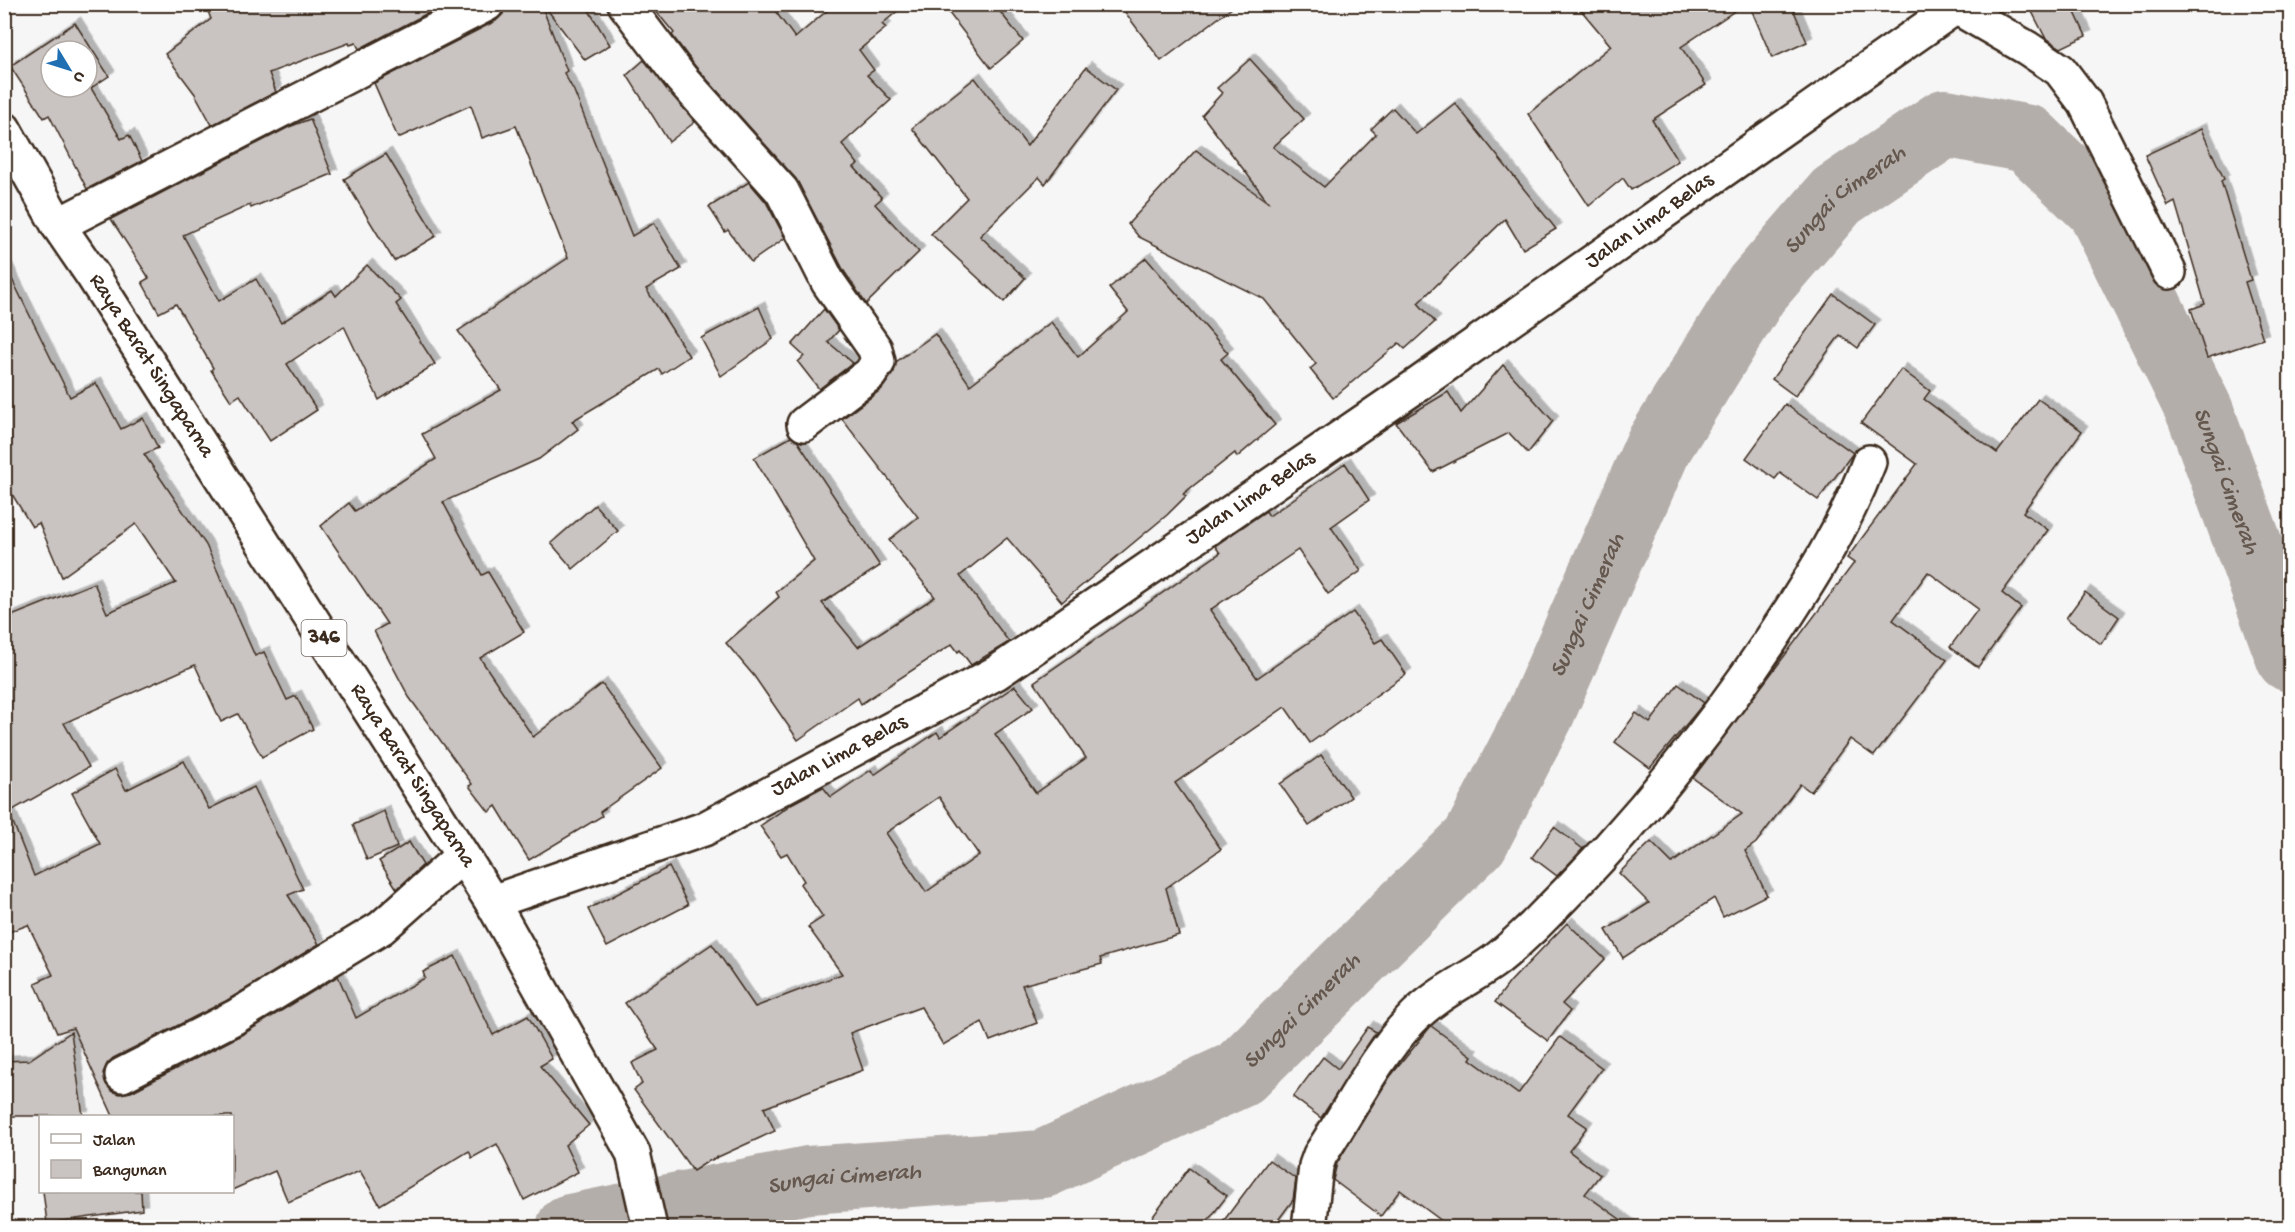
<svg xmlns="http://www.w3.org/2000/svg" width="2295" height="1232" font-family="'Gochi Hand',sans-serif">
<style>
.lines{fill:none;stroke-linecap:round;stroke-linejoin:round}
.river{stroke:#b4aeaa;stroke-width:68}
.building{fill:#c9c3c1;stroke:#3b2a1e;stroke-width:1.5;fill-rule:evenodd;filter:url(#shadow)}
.street-casing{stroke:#3b2a1e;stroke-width:38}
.primary-casing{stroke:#3b2a1e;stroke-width:38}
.street{stroke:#fff;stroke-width:33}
.primary{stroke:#fff;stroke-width:33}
.labels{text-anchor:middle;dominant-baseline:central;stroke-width:4.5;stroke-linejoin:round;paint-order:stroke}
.shield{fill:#fff;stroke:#766a62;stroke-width:1.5}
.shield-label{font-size:21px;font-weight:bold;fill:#3b2a1e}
.street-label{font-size:22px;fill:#3b2a1e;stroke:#fff}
.water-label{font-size:24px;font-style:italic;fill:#65584f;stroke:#fff}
</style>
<defs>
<filter id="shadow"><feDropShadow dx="5.5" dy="-5.5" stdDeviation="0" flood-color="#0004"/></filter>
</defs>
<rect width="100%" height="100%" fill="#f7f6f6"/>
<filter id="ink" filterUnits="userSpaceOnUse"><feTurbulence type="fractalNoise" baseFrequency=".0167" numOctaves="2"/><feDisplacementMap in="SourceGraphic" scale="12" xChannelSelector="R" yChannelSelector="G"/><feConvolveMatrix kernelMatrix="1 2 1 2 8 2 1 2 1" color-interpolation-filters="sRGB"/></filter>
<g filter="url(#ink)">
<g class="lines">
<path class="river" id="s1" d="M 570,1228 L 808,1180 L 1043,1164 L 1239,1074 L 1475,841 L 1540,715 L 1658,447 L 1755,291 L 1837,196 L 1945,123 L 2028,139 L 2100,208 L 2200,412 L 2290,658"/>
</g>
<g class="building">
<polygon points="205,4 445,4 359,49 356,43 350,45 349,43 269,73 276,92 212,125 195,94 165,54 211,19"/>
<polygon points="506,4 541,4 567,71 564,73 574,91 632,236 654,223 681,269 646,289 689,356 662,374 659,369 572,421 578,429 539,459 443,502 482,575 488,572 524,632 480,658 533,737 602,684 662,768 600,812 602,816 529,860 496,806 489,812 469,786 472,784 409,697 374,631 387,624 321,526 349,503 355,511 436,459 422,434 501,390 458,331 568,258 516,126 482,138 471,105 398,138 374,83 496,21 503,14"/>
<polygon points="543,4 585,4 610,45 585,60"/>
<polygon points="650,4 770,4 795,38 835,4 906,4 882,24 886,28 859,50 874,70 867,75 891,100 842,144 858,164 854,167 882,198 875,204 919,252 866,304 844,271 796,179 695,66 672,35 674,33"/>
<polygon points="942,4 994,4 1023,41 991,68"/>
<polygon points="1119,4 1237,4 1161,61"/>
<polygon points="1576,4 1745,4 1681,47 1706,85 1652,120 1678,161 1631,190 1623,178 1589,206 1528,114 1611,46"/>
<polygon points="1749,4 1791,4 1807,42 1772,58"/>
<polygon points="2028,4 2071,4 2086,36 2061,48 2045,37"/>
<path d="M 75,23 L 109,76 L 91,88 L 121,139 L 129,135 L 142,161 L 87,189 L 49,115 L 44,118 L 10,66 ZM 51,51 L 87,51 L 87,87 L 51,87 Z"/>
<polygon points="1250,59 1304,119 1273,147 1324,187 1376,134 1371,129 1393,108 1416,134 1455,103 1556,229 1523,249 1505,219 1418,303 1435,322 1405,349 1399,343 1333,398 1310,369 1316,364 1264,299 1139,237 1128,224 1196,150 1269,203 1202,115 1222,93 1217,88"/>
<polygon points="644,60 695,122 669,142 627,75"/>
<polygon points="1086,67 1116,90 1045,184 1039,177 980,236 1025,278 1004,302 931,234 967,198 912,128 975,78 1027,146"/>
<polygon points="310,119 332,174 251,208 250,205 183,235 219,301 256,279 281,323 332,290 336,296 367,265 401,300 396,304 435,364 379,400 344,326 287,364 317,410 270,441 240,395 231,401 211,370 213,368 176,304 159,313 142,282 149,278 111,219 289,127"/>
<polygon points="2201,129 2224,179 2221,181 2251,280 2245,282 2263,339 2207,358 2191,309 2205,304 2175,202 2168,206 2145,155"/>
<polygon points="386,154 436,236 394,261 344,179"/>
<polygon points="749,182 766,202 785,238 751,262 728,230 725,232 709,207"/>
<polygon points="1146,258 1228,353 1221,359 1275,425 1237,457 1235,453 1183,494 1186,496 1167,515 1062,602 1007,538 960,576 1009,642 971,665 960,650 958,652 952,644 861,704 858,698 798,740 754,676 726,643 779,597 776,592 814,561 754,458 791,437 798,442 880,566 822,603 858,647 935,597 889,540 918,517 842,419 882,389 894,372 896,362 935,334 970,385 1051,322 1078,357 1128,312 1109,288"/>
<polygon points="4,263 70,397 96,383 121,429 143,418 158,448 144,454 206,545 255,656 264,652 287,700 296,696 313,729 262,757 238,714 221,722 195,665 64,723 89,767 9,812 34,876 100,844 72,793 115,769 126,790 184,761 209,809 254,787 303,889 288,895 319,944 226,1001 113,1058 107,1064 103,1073 106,1084 112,1091 120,1094 131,1092 245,1033 338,976 356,1018 425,978 423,972 455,956 493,1035 528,1016 552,1059 540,1066 589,1125 565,1145 578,1172 524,1200 497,1144 472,1158 469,1151 380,1205 360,1171 288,1202 275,1171 232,1190 232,1116 113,1116 73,1028 57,1033 35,983 53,975 28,925 4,934 4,619 94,583 107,613 176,583 136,524 62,577 39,523 32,527 4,481"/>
<polygon points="1833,294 1875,325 1858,348 1840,335 1795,396 1772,379"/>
<polygon points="759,307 773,339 721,376 701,338"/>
<polygon points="824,309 839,330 828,342 853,363 819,389 798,362 804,356 792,345"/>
<polygon points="1503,365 1553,421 1528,453 1509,433 1433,472 1396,423 1448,392 1461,413"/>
<polygon points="1901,369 1930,391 1924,399 1997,453 2038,399 2082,431 2023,512 2048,530 2002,593 2021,608 1978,667 1950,647 1978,609 1928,572 1893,620 1947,660 1874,756 1850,739 1811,792 1800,784 1756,843 1745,851 1767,895 1723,917 1714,898 1623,958 1606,930 1649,903 1619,873 1651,842 1672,863 1742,814 1693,778 1854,563 1847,558 1917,464 1861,423"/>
<polygon points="1785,404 1853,453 1818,500 1780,473 1775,479 1746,458"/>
<path d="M 1345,463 L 1369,500 L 1331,527 L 1361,571 L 1328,594 L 1298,550 L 1210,610 L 1257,678 L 1353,612 L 1375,643 L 1382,639 L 1406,674 L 1310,743 L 1285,707 L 1175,783 L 1221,849 L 1166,888 L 1179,935 L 1100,958 L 1102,964 L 1022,985 L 1037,1023 L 990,1041 L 982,1022 L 943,1045 L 921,1007 L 850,1033 L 863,1070 L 764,1108 L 775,1131 L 707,1162 L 693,1171 L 634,1090 L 642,1084 L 632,1063 L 658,1050 L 625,1003 L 712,944 L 755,1007 L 842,974 L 808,927 L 823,917 L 800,884 L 804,881 L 787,853 L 781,856 L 760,826 L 793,803 L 823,787 L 831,797 L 871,770 L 874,775 L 937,732 L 940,737 L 1015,686 L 1033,708 L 995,734 L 1036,793 L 1086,758 L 1034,682 L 1220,553 L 1215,546 L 1266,511 L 1269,516 ZM 939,797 L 979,855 L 926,892 L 886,833 Z"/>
<polygon points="595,505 618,531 573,569 551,543"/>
<polygon points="2085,592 2119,617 2101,644 2066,618"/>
<polygon points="1678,684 1704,703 1650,768 1615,742 1636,713 1650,723"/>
<polygon points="1321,755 1351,797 1309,826 1280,784"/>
<polygon points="384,811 397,847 367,860 353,825"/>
<polygon points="1554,827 1583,849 1557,876 1532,857"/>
<polygon points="409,842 423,865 397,889 379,861"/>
<polygon points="669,867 688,905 607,947 588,909"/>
<polygon points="1567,923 1605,959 1562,1004 1570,1011 1548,1041 1495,1002 1510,982"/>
<polygon points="1431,1026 1472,1056 1470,1059 1518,1094 1560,1037 1602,1068 1568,1114 1587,1127 1569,1151 1600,1175 1585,1194 1631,1227 1450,1227 1400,1190 1381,1216 1333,1180 1337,1163 1389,1078"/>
<polygon points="1368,1027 1376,1032 1321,1118 1293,1097 1323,1057 1338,1069"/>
<polygon points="71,1032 83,1116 4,1116 4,1061 29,1060"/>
<polygon points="1269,1160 1296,1179 1293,1200 1273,1227 1219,1227"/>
<polygon points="1189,1168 1227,1196 1203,1227 1145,1227"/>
<polygon points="43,1191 141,1191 142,1210 47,1223"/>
</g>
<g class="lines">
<g class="street-casing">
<g id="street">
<polyline points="625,4 681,78 782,191 828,282 875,349 878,362 870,374 804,424"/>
<polyline points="1956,7 2027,48 2060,70 2085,103 2169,272"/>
<polyline points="58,225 487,4"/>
<path id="s2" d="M 492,902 L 704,829 L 996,673 L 1413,388 L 1960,4"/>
<polyline points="122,1075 235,1017 381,928 462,856"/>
<path d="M 1309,1228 L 1316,1166 L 1320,1155 C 1350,1110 1374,1059 1411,1020 C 1434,995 1466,981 1493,962 C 1507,952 1521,938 1534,926 C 1622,839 1702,743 1771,640 C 1810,581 1844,528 1869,462"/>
</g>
</g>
<g class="primary-casing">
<g id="primary">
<path id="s3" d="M 4,129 L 58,225 L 93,276 L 492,902 L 633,1153 L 650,1228"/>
</g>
</g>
<use href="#street" class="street"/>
<use href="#primary" class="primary"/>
</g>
</g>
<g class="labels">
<rect class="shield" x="301.5" y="620" width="45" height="36" rx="4.5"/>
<g class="shield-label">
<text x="324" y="638">346</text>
</g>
<g class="street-label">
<text stroke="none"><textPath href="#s2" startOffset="1350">Jalan Lima Belas</textPath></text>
<text stroke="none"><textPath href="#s3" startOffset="279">Raya Barat Singaparna</textPath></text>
<text stroke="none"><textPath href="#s2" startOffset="864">Jalan Lima Belas</textPath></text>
<text stroke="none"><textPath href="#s2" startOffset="378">Jalan Lima Belas</textPath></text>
<text stroke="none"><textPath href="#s3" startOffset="765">Raya Barat Singaparna</textPath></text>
</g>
<g class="water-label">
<text stroke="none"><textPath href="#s1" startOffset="1773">Sungai Cimerah</textPath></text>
<text stroke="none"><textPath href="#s1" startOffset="2385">Sungai Cimerah</textPath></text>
<text stroke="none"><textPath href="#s1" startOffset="1287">Sungai Cimerah</textPath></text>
<text stroke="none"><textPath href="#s1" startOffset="783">Sungai Cimerah</textPath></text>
<text stroke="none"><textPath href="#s1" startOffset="279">Sungai Cimerah</textPath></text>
</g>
</g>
<rect width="2295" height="1232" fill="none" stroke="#fff" stroke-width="24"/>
<rect x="12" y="12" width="2271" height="1208" fill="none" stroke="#3b2a1e" stroke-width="2" filter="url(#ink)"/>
<rect x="39" y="1115" width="195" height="78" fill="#ffffff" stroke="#b1aaa5" stroke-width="1.5"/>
<rect x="51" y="1134" width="30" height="9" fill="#ffffff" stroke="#b1aaa5" stroke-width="1.5"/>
<text x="93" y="1145" font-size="18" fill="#3b2a1e">Jalan</text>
<rect x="51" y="1160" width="30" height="18" fill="#c9c3c1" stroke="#b1aaa5" stroke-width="1.5"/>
<text x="93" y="1175" font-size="18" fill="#3b2a1e">Bangunan</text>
<g transform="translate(69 69) rotate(128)"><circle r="28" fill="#ffffff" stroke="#b1aaa5" stroke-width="1.5"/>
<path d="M0-4.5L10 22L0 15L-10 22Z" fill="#1f6fb2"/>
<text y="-9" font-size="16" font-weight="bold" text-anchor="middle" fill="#3b2a1e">U</text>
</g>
</svg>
